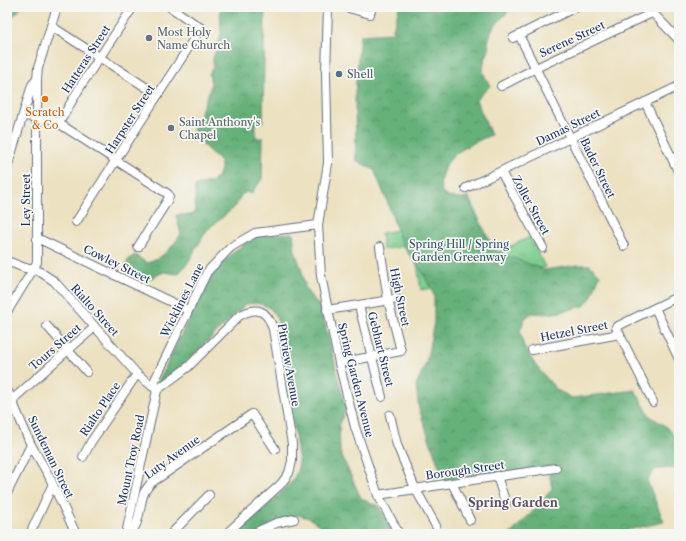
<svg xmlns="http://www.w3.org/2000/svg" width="686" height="541" font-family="'Libre Caslon Text',serif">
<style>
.grass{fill:url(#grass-tufts);stroke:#4c7e76}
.forest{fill:url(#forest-crowns);stroke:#40706c}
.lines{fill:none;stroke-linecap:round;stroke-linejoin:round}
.minor-casing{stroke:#646d80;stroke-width:10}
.minor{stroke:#fff;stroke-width:8}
.worship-dot{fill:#6b7280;stroke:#f6f6f2;stroke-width:1.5}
.service-dot{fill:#5c6f8a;stroke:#f6f6f2;stroke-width:1.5}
.food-dot{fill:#e8710a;stroke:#f6f6f2;stroke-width:1.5}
.labels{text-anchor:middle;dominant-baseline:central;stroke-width:3.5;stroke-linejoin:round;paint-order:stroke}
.worship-label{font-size:11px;fill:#5b616d;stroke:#f6f6f2;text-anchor:start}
.street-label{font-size:11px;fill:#1b2f5e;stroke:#f6f6f2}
.service-label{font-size:11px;fill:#4e5e75;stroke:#f6f6f2;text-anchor:start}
.food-label{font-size:11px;fill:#c56008;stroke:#f6f6f2}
.park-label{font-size:11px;fill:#34576a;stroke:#f6f6f2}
.neighbourhood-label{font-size:12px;font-weight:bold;fill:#60526b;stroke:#f6f6f2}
</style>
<defs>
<pattern id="grass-tufts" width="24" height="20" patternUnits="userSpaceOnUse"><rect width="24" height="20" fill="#7dce8f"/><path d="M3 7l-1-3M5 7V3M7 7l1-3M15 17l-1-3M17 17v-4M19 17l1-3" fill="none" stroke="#6bb17e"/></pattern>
<pattern id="forest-crowns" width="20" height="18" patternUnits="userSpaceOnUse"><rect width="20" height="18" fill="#66b17a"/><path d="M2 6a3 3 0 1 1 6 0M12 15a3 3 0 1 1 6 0" fill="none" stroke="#539067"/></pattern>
</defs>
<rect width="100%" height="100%" fill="#f6f6f2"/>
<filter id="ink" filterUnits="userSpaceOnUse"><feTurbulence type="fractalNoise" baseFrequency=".025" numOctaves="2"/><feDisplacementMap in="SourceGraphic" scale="8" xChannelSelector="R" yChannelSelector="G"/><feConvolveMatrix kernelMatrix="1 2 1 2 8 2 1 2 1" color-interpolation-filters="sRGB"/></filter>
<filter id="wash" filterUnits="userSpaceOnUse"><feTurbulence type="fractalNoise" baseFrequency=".012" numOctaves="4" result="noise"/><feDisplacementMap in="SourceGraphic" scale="16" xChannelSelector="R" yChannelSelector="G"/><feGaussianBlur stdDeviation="0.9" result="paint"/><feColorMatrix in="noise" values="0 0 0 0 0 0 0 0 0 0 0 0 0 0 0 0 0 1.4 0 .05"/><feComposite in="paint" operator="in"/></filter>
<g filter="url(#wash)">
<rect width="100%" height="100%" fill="#ece1c0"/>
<polygon class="grass" points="445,194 450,204 468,196 496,253 530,237 545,267 421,290 416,258 425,242 383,250 381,233 434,224 432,200"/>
<g class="forest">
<polygon points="7,7 22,7 11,19 7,20"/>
<path d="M 220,7 L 265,7 L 263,122 L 256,122 L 256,138 L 263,138 L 262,179 L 251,194 L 246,192 L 241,195 L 236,206 L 207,230 L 187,264 L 178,274 L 164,272 L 147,280 L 136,277 L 127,272 L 125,266 L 129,259 L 135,255 L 147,263 C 162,259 173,246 181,234 L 176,215 L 192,215 L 195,210 L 195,186 L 208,182 L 213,182 C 228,166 220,161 207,149 C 201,143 197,137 193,131 L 210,89 L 211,84 L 209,74 L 213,67 L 213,58 L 221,34 Z"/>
<path d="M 399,7 L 512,7 L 492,29 L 488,42 L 489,50 L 484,62 L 483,72 L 490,86 L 476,100 L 491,135 C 471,144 444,154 441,180 C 440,184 441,191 444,195 C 448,199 461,197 468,199 L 484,233 L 498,252 L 545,270 L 577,265 L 590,265 L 600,275 L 591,298 L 584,306 L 560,312 L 548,314 L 532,313 L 525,318 L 520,331 L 524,347 L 536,366 L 557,390 L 572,398 L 635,390 L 650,416 L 664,425 L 679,441 L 679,467 L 675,469 L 667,468 L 655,470 L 647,480 L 664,522 L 618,532 L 618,534 L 510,534 L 537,507 L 552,489 L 548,466 L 444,481 L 419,409 L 416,385 L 426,363 L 434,322 L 434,295 L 423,273 L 402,245 L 387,201 L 374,170 L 356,160 L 355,94 L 360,35 L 392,33 Z"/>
<path d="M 293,233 L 295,251 L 301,268 L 306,290 L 321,308 L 346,409 L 339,426 L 340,452 L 361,498 L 373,505 L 378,505 L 395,534 L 324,534 L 322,527 L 309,518 L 298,515 L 286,518 L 259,534 L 237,534 C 254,515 275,501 291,482 C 296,476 298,469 299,462 L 278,322 C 272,306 264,302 246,304 L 184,364 L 156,386 L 211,274 L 236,250 L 255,236 Z"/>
</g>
</g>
<g filter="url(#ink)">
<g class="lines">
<g class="minor-casing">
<g id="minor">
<polyline points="328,7 326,73 328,163 318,225 321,276 339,363 355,427 378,495 399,534"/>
<polyline points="345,7 370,14 372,7"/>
<polyline points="647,7 679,40"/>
<polyline points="51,26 158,95"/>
<polyline points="519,35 624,246"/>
<polyline points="513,38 576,7"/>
<polyline points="501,86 536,68 652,13"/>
<polyline points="645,102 679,173"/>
<polyline points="23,116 52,119 168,194 169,197 167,201 138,247"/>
<polyline points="59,123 82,84 133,7"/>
<polyline points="7,168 32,85 37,79"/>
<polyline points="501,172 543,248"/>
<polyline points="466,188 679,86"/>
<polyline points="76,222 201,28 170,7"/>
<polyline points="37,238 188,310"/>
<polyline points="7,261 25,268 34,268 54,281 137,374 156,389"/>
<polyline points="359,306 382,397"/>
<polyline points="655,308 679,359"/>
<polyline points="327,310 397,299"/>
<polyline points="7,312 34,268 37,262 37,79 38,68 57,7"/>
<polyline points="47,326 87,372"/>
<polyline points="532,350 620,334"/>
<polyline points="339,363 401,351 388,300 380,247"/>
<polyline points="152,386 207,272 231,247 255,233 318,225"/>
<polyline points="7,389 31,445 49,476 76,534"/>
<path d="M 157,390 L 188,367 L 239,316 C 256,306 267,309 273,329 L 292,444 L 292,461 L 289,473 L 281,484 L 226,534"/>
<polyline points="12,400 68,350 95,327"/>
<polyline points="653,402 616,327 679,296"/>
<polyline points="390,415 397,445 415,488 436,526"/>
<polyline points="83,457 91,442 137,374"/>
<polyline points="497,476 506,504"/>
<polyline points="452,483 470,520"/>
<polyline points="7,493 31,445"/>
<polyline points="378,495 452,483 556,468"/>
<polyline points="30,534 52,486"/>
<polyline points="126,534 157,390"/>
<path d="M 127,534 C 140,530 139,505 144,493 C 145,490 149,486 151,483 L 252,414 L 275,449"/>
<polyline points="171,534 209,495"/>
<polyline points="252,534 276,523 294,519"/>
</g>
</g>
<use href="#minor" class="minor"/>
</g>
</g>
<g class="worship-dot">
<circle cx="149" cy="38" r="4"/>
<circle cx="171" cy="128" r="4"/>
</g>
<circle class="service-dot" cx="339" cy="74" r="4"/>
<circle class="food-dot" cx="45" cy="99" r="4"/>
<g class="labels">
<g class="worship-label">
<text x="157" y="32">Most Holy<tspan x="157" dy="13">Name Church</tspan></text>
<text x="179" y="122">Saint Anthony's<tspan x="179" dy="13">Chapel</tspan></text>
</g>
<g class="street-label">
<text transform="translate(572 39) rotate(-25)">Serene Street</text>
<text transform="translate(86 59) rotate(-57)">Hatteras Street</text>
<text transform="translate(130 119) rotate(-57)">Harpster Street</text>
<text transform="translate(568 127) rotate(-26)">Damas Street</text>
<text transform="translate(598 168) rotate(64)">Bader Street</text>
<text transform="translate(26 200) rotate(-90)">Ley Street</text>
<text transform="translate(531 205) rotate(61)">Zoller Street</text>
<text transform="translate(117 264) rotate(26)">Cowley Street</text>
<text transform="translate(400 297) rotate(78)">High Street</text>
<text transform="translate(182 300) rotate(-63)">Wicklines Lane</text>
<text transform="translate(95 310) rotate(48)">Rialto Street</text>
<text transform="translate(574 331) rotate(-11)">Hetzel Street</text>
<text transform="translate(55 347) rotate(-41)">Tours Street</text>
<text transform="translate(381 349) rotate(76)">Gebhart Street</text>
<text transform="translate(289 365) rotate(80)">Pittview Avenue</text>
<text transform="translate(356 380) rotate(76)">Spring Garden Avenue</text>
<text transform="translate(100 409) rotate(-56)">Rialto Place</text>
<text transform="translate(51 457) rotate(64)">Sundeman Street</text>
<text transform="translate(172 457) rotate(-36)">Luty Avenue</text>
<text transform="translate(131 460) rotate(-78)">Mount Troy Road</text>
<text transform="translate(465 470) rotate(-8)">Borough Street</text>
</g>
<g class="service-label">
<text x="347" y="74">Shell</text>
</g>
<g class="food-label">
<text x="45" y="112">Scratch<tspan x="45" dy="13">&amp; Co</tspan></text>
</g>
<g class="park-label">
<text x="459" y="244">Spring Hill / Spring<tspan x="459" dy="13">Garden Greenway</tspan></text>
</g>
<g class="neighbourhood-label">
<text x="513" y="502">Spring Garden</text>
</g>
</g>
<rect width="686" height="541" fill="none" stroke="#f6f6f2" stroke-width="24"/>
</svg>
